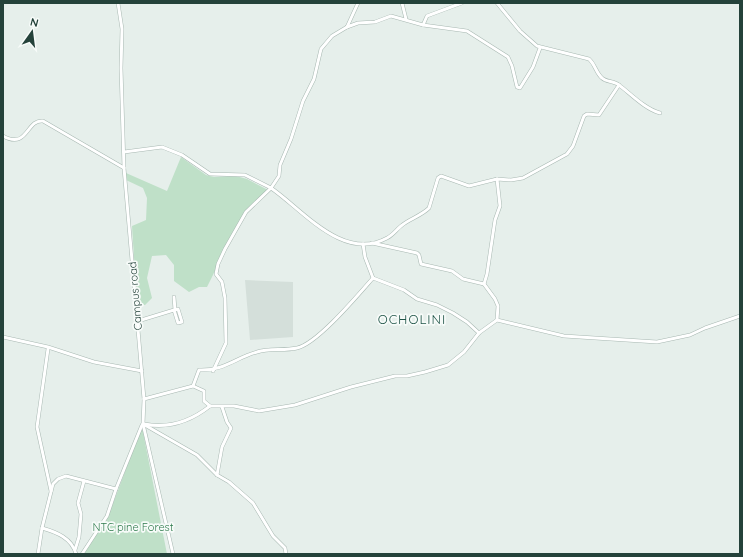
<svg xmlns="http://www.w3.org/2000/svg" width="743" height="557" font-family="Quicksand,sans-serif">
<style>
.built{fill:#d4dfda}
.green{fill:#bfe0c8}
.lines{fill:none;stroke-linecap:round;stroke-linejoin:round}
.street-casing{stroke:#a8b8b2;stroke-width:4}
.street{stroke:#fff;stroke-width:3}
.labels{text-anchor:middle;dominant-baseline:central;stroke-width:3.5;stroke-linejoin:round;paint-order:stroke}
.street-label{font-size:11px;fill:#24423a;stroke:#f7fbf9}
.park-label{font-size:11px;fill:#2d7a4b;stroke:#f7fbf9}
.quarter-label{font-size:13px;letter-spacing:1px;fill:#1f5548;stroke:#f7fbf9}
</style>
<rect width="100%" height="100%" fill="#e6efeb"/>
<polygon class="built" points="245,280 293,282 293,337 250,340"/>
<g class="green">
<path d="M 181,157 L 206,175 L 214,177 L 236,176 L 247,179 L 268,190 C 234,217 226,251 207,287 L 199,287 L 189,292 L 174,281 L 174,265 L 166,255 L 152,256 L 147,278 L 152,298 L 145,305 L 137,304 L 132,226 L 146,220 L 147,198 L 143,188 L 126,180 L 126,173 L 167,191 Z"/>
<polygon points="142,427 167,554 83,554 109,514"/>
</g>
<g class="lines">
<g class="street-casing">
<g id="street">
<polyline points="118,3 122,29 121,68 124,168 144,399 143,424 173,554"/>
<polyline points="402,3 406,19"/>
<path d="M 497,3 L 520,31 L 537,46 L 589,59 C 595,64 596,73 602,78 C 606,82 614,81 619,85 C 631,94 645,109 660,113"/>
<polyline points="423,25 427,16 462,3"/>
<polyline points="347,27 358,3"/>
<path d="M 3,136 C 28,150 26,119 43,121 L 124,168"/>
<polyline points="124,152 162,147 182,155 210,174 245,175 271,188 279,176 280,165 291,139 303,101 314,79 321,49 332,36 347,27 358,23 375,22 391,16 423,25 467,31 508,57 512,66 517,87 520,88 533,67 540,48"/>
<polyline points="372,243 417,253 419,255 421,264 452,271 463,279 484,284 495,299 498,306 497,320"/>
<polyline points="363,244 365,257 373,278 404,290 417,299 437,305 453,313 467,322 479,333 497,320 564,336 657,342 690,335 705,328 740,316"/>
<polyline points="484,284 487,274 495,220 500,206 497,179"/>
<polyline points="138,321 174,310 178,323 182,322 178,309 175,310 174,297"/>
<polyline points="3,337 48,347 94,362 142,371"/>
<polyline points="48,349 37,427 51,491"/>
<path d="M 213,371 L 226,343 L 225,298 L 222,282 L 216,274 L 218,264 L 225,249 L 246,212 L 271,188 C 303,210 343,262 387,238 C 393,235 396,230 401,226 C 409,219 421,216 429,208 L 438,178 L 441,176 L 469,186 L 497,179 L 511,180 L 523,178 L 567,154 L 573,146 L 584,116 L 587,114 L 599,115 L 619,85"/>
<polyline points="193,386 204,391 204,401 210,406 234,406 259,411 295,405 351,387 395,376 407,376 425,372 448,365 464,352 479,333"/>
<path d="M 144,399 L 193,386 L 199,370 C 224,371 235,358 257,352 C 269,348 284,351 297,348 C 317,344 358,295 373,278"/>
<polyline points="143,424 197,455 217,475 229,482 253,503 273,536 285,548 286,554"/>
<path d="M 144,424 C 169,429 191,421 210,406"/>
<polyline points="217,475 222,447 231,428 227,422 222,407"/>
<path d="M 42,528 C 56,532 72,538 76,554"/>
<polyline points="75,550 79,537 81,514 78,503 84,481"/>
<polyline points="38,554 42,528 53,484 58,479 66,476 116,489 142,425"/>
<polyline points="82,554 107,516 116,489"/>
</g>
</g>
<use href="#street" class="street"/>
</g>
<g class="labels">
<g class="street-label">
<text transform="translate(135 296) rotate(-95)">Campus road</text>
</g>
<g class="park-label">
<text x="133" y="527">NTC pine Forest</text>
</g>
<g class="quarter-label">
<text x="412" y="319">OCHOLINI</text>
</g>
</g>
<rect width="743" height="557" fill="none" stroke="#24423a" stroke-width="8"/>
<g transform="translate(32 32) rotate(14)" stroke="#f7fbf9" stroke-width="3" paint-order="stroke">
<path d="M0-3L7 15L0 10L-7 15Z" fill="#24423a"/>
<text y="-6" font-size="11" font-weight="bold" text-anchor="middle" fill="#24423a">N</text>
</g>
</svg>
